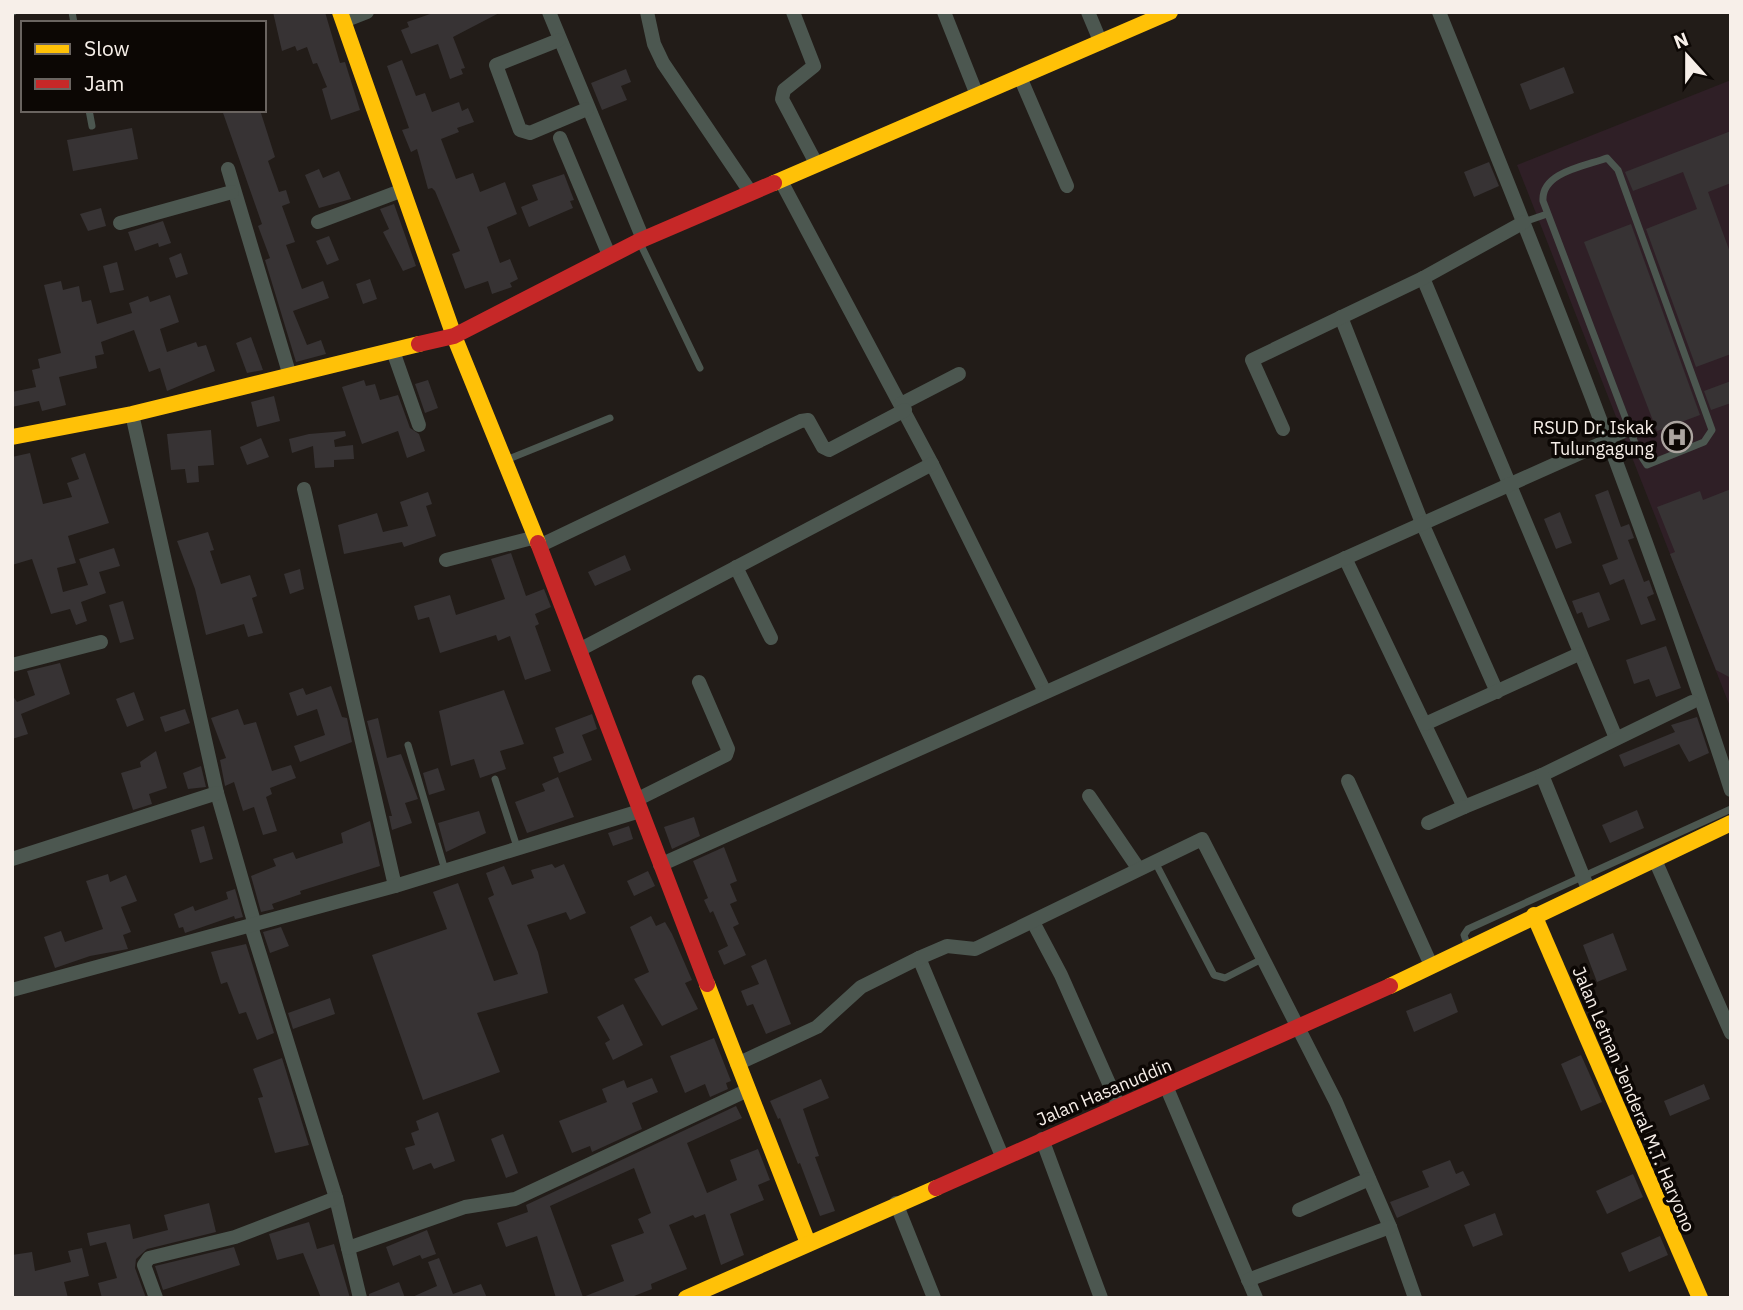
<svg xmlns="http://www.w3.org/2000/svg" width="1743" height="1310" font-family="'IBM Plex Sans',sans-serif">
<style>
.medical{fill:#2f1f26}
.building{fill:#373334;fill-rule:evenodd}
.lines{fill:none;stroke-linecap:round;stroke-linejoin:round}
.lane{stroke:#4c5750;stroke-width:7}
.street{stroke:#4c5750;stroke-width:14}
.slow{stroke:#ffc107;stroke-width:16}
.jam{stroke:#c62828;stroke-width:16}
.labels{text-anchor:middle;dominant-baseline:central;stroke-width:7;stroke-linejoin:round;paint-order:stroke}
.poi-label{font-size:18px;fill:#f7efe9;stroke:#0c0704;text-anchor:end}
.street-label{font-size:18px;fill:#f7efe9;stroke:#0c0704}
</style>
<rect width="100%" height="100%" fill="#221c18"/>
<polygon class="medical" points="1731,80 1731,709 1517,165"/>
<g class="building">
<polygon points="273,12 325,12 340,63 345,62 360,110 331,120 322,89 327,87 317,63 313,64 307,47 297,51 295,46 282,51"/>
<polygon points="436,12 501,12 453,37 465,68 461,69 463,74 450,79 438,44 411,54 401,30 409,27 407,22"/>
<polygon points="402,60 416,96 425,93 432,112 459,102 462,111 468,108 474,122 457,128 459,132 441,139 456,179 473,173 480,192 505,182 517,214 487,227 500,263 510,259 518,279 510,283 512,287 492,294 488,281 465,289 452,254 460,251 435,191 432,188 428,189 417,149 411,152 402,130 409,128 387,66"/>
<polygon points="1564,67 1574,93 1530,110 1520,84"/>
<polygon points="626,69 631,82 621,86 627,100 602,110 591,83"/>
<polygon points="222,110 260,110 275,157 268,161 279,192 286,190 290,203 282,206 295,242 286,245 302,289 323,281 329,298 293,311 307,345 321,340 326,354 296,362 265,260 270,258 258,226 262,224"/>
<polygon points="132,128 138,159 73,171 67,140"/>
<polygon points="1731,131 1731,183 1708,192 1731,255 1731,354 1696,367 1646,229 1697,209 1683,172 1633,191 1625,172"/>
<polygon points="1489,162 1499,186 1474,197 1464,172"/>
<polygon points="319,169 323,178 339,171 351,199 319,208 305,175"/>
<polygon points="564,174 574,200 570,201 573,208 529,227 521,207 538,200 532,185"/>
<polygon points="394,204 416,266 403,271 383,232 389,229 380,209"/>
<polygon points="101,208 106,226 88,231 80,214"/>
<polygon points="163,221 171,243 159,247 158,243 135,251 128,232"/>
<polygon points="1631,224 1700,415 1657,431 1584,242"/>
<polygon points="329,236 339,260 327,265 316,241"/>
<polygon points="181,253 188,274 176,278 169,258"/>
<polygon points="117,262 124,290 110,293 103,266"/>
<polygon points="370,279 377,299 363,304 356,284"/>
<polygon points="61,281 63,290 79,286 82,302 91,300 97,324 132,313 129,303 148,296 150,302 170,295 179,322 160,329 167,352 196,342 198,347 206,345 215,371 167,391 160,368 149,372 134,330 101,342 104,354 95,356 97,368 59,377 66,405 42,411 39,401 12,407 12,392 36,387 32,370 40,368 38,359 61,353 44,285"/>
<polygon points="251,337 263,370 247,373 236,343"/>
<polygon points="364,380 366,386 375,384 380,400 398,395 410,428 419,434 425,451 407,458 398,431 362,444 342,387"/>
<polygon points="428,380 438,408 425,413 415,384"/>
<polygon points="1731,381 1731,403 1711,410 1704,391"/>
<polygon points="274,396 280,421 257,427 251,402"/>
<polygon points="211,430 214,465 198,466 199,482 187,483 185,469 171,470 167,434"/>
<polygon points="345,431 346,436 334,440 335,447 353,445 354,459 334,460 334,467 315,468 313,446 292,453 289,439 309,434"/>
<polygon points="261,438 269,457 247,465 240,447"/>
<polygon points="30,453 43,504 72,497 67,483 79,479 71,458 85,453 109,523 68,536 76,563 57,568 63,592 88,585 79,559 114,548 120,566 99,572 106,593 81,602 87,621 76,625 70,609 51,614 32,559 12,565 12,457"/>
<polygon points="1731,489 1731,678 1716,670 1670,554 1675,552 1657,507 1700,491 1703,500"/>
<polygon points="1608,490 1621,527 1629,524 1634,538 1628,540 1644,582 1649,580 1654,594 1647,597 1656,620 1641,625 1624,579 1610,585 1602,565 1618,559 1595,495"/>
<polygon points="428,492 432,504 426,506 436,536 404,547 402,542 344,554 338,525 377,513 383,532 408,526 400,502"/>
<polygon points="1560,512 1572,543 1556,549 1544,519"/>
<polygon points="208,532 214,550 210,551 221,584 250,575 257,596 252,598 263,633 248,637 244,624 206,635 195,589 177,541"/>
<polygon points="511,553 526,596 544,589 551,607 535,614 539,624 535,626 551,671 525,680 510,636 498,641 496,635 440,653 429,617 418,620 414,606 450,595 456,615 505,599 491,559"/>
<polygon points="625,555 631,570 595,586 588,572"/>
<polygon points="300,569 304,589 290,594 284,574"/>
<polygon points="1599,592 1610,620 1588,628 1582,612 1577,614 1572,601"/>
<polygon points="123,601 134,639 120,643 109,605"/>
<polygon points="1666,646 1681,688 1656,697 1649,679 1634,684 1626,660"/>
<polygon points="60,663 70,694 21,714 28,734 12,739 12,695 17,702 35,695 27,671"/>
<polygon points="331,686 342,717 347,718 352,742 300,762 294,746 325,735 317,709 297,716 289,693 303,688 306,695"/>
<polygon points="504,690 524,744 500,751 506,769 480,778 474,759 451,766 439,711"/>
<polygon points="134,692 144,720 127,727 116,699"/>
<polygon points="185,709 190,723 165,732 160,717"/>
<polygon points="238,709 244,725 256,722 272,771 291,765 296,778 270,788 272,794 266,797 277,831 263,835 254,807 243,811 234,782 225,786 220,760 226,758 211,718"/>
<polygon points="592,714 597,729 582,735 592,760 559,773 553,757 564,753 555,728"/>
<polygon points="1697,717 1709,753 1689,762 1679,744 1624,767 1619,755 1675,732 1671,725"/>
<polygon points="378,718 387,758 401,754 418,799 405,803 412,823 392,830 389,816 392,816 367,721"/>
<polygon points="156,751 167,788 149,794 152,804 133,810 121,773 141,767 140,762"/>
<polygon points="201,766 206,787 188,789 183,773"/>
<polygon points="438,768 445,790 429,795 423,773"/>
<polygon points="558,777 574,817 527,833 515,802 545,791 542,784"/>
<polygon points="1637,810 1644,828 1610,843 1602,825"/>
<polygon points="479,811 486,833 446,852 438,823"/>
<polygon points="694,817 700,836 672,849 664,827"/>
<polygon points="370,821 380,866 300,891 301,894 272,904 274,909 261,912 251,876 276,866 273,859 293,852 296,859 343,843 341,833"/>
<polygon points="204,826 213,859 200,863 191,830"/>
<polygon points="629,826 633,839 613,846 608,833"/>
<polygon points="724,847 737,881 730,884 737,901 730,904 739,924 733,927 746,955 724,965 718,951 728,946 713,911 710,913 704,900 708,898 693,861"/>
<polygon points="552,864 555,868 564,864 586,913 570,920 566,912 527,925 538,952 548,993 477,1013 500,1072 423,1100 372,955 447,929 433,892 458,883 494,981 518,974 488,898 494,895 486,873 504,866 512,885 534,878 531,870"/>
<polygon points="648,871 655,886 634,896 627,881"/>
<polygon points="108,874 110,882 126,875 137,901 121,907 131,932 123,935 128,949 90,956 55,968 44,937 61,931 65,942 103,929 86,881"/>
<polygon points="235,889 243,917 235,919 234,916 185,933 183,927 179,928 174,914 193,906 195,911 228,899 226,892"/>
<polygon points="651,916 656,926 665,922 672,934 692,980 685,983 698,1009 662,1026 634,979 649,972 630,927"/>
<polygon points="281,927 289,946 270,953 263,932"/>
<polygon points="1613,933 1627,970 1597,982 1583,945"/>
<polygon points="246,944 274,1033 257,1040 246,1012 239,1014 227,982 221,984 211,952"/>
<polygon points="766,959 791,1024 766,1034 753,1004 747,1006 741,991 759,984 751,966"/>
<polygon points="1451,993 1458,1012 1414,1032 1406,1011"/>
<polygon points="330,998 335,1014 293,1029 288,1013"/>
<polygon points="623,1004 643,1045 613,1060 605,1043 610,1040 597,1017"/>
<polygon points="714,1038 731,1081 726,1083 728,1089 710,1097 705,1084 685,1093 670,1056"/>
<polygon points="1581,1055 1602,1102 1581,1111 1561,1064"/>
<polygon points="282,1058 309,1145 275,1153 258,1098 263,1097 253,1069"/>
<polygon points="652,1078 658,1092 632,1103 642,1129 592,1152 590,1146 572,1153 559,1121 607,1102 602,1089 624,1080 627,1088"/>
<polygon points="821,1079 829,1098 803,1109 819,1156 815,1157 835,1211 820,1216 800,1163 798,1164 780,1118 778,1119 770,1101"/>
<polygon points="1704,1084 1710,1099 1670,1116 1664,1101"/>
<path d="M 736,1106 L 742,1118 L 687,1143 L 707,1193 L 737,1180 L 730,1160 L 758,1149 L 770,1180 L 758,1185 L 764,1200 L 730,1214 L 744,1255 L 721,1265 L 705,1214 L 695,1218 L 693,1215 L 669,1225 L 687,1269 L 651,1284 L 652,1289 L 629,1298 L 556,1298 L 537,1236 L 506,1247 L 497,1223 L 528,1212 L 526,1205 ZM 634,1168 L 651,1213 L 638,1219 L 644,1233 L 611,1245 L 624,1281 L 583,1297 L 550,1206 Z"/>
<polygon points="438,1112 455,1161 434,1169 431,1163 413,1170 405,1148 415,1145 411,1133 419,1130 416,1121"/>
<polygon points="503,1134 518,1173 506,1178 491,1139"/>
<polygon points="1450,1160 1456,1174 1463,1171 1470,1185 1397,1218 1390,1202 1429,1187 1422,1171"/>
<polygon points="1633,1174 1643,1197 1607,1214 1596,1191"/>
<polygon points="209,1203 216,1232 147,1249 136,1259 135,1268 146,1298 102,1298 98,1283 117,1278 106,1242 90,1246 87,1233 130,1224 133,1239 168,1230 164,1215"/>
<polygon points="1495,1213 1503,1235 1473,1247 1464,1225"/>
<polygon points="309,1222 317,1249 334,1244 350,1298 321,1298 303,1253 277,1260 269,1234"/>
<polygon points="427,1230 436,1254 422,1259 420,1255 393,1266 386,1247"/>
<polygon points="1660,1236 1668,1255 1629,1272 1621,1253"/>
<polygon points="234,1247 240,1265 163,1290 155,1266"/>
<polygon points="82,1248 89,1276 64,1282 68,1298 12,1298 12,1255 32,1252 35,1271 71,1262 68,1251"/>
<polygon points="439,1258 453,1294 481,1284 487,1298 410,1298 437,1286 428,1262"/>
<polygon points="399,1282 405,1298 369,1298 369,1294"/>
</g>
<g class="lines">
<g class="lane">
<polyline points="12,12 13,12"/>
<polyline points="72,12 74,23"/>
<polyline points="89,110 92,126"/>
<path d="M 1607,158 L 1618,170 L 1712,430 L 1704,442 L 1647,465 L 1638,451 L 1543,201 C 1541,172 1586,166 1607,158 Z"/>
<polyline points="1524,222 1547,214"/>
<polyline points="639,241 700,368"/>
<polyline points="1609,441 1631,432"/>
<polyline points="506,460 610,418"/>
<polyline points="408,745 445,870"/>
<polyline points="495,779 517,847"/>
<polyline points="1155,862 1214,975 1225,978 1262,959"/>
<polyline points="1468,947 1464,935 1468,929 1731,809"/>
</g>
<g class="street">
<polyline points="549,12 643,239"/>
<polyline points="647,12 654,44 663,63 751,193"/>
<polyline points="793,12 814,66 784,90 782,99 817,165"/>
<polyline points="944,12 977,95"/>
<polyline points="1088,12 1101,43"/>
<path d="M 1439,12 C 1543,269 1646,526 1731,790"/>
<polyline points="344,21 367,12"/>
<polyline points="559,40 496,65 520,130 530,133 587,109"/>
<polyline points="1020,77 1067,186"/>
<polyline points="560,138 609,255"/>
<polyline points="228,169 290,376"/>
<polyline points="781,181 932,464 1045,692"/>
<polyline points="318,222 403,190"/>
<polyline points="120,223 232,192"/>
<polyline points="1423,278 1616,738"/>
<polyline points="1341,317 1422,523 1497,692"/>
<polyline points="393,351 419,425"/>
<polyline points="901,404 959,374"/>
<polyline points="132,414 217,793 255,925"/>
<polyline points="1283,429 1252,360 1423,278 1524,222"/>
<polyline points="304,489 395,886"/>
<polyline points="539,546 801,421 808,420 823,447 829,450 905,410"/>
<polyline points="1345,558 1464,807 1542,775 1692,702"/>
<polyline points="446,560 536,537"/>
<polyline points="736,567 771,638"/>
<polyline points="581,649 932,464"/>
<polyline points="12,665 101,642"/>
<polyline points="1425,724 1579,654"/>
<polyline points="1542,775 1589,891"/>
<polyline points="1348,781 1431,965"/>
<polyline points="1089,796 1138,868"/>
<polyline points="636,800 726,755 728,749 699,682"/>
<polyline points="1428,823 1464,807"/>
<polyline points="12,859 217,793"/>
<polyline points="1655,860 1731,1033"/>
<polyline points="660,865 1607,441"/>
<polyline points="1033,922 1061,975 1119,1106"/>
<polyline points="251,926 336,1198 360,1298"/>
<polyline points="919,958 1002,1156"/>
<polyline points="12,990 395,886 640,811"/>
<polyline points="737,1064 817,1027 861,987 919,958 947,946 975,949 1202,839 1336,1102 1390,1227 1415,1298"/>
<polyline points="1166,1086 1256,1298"/>
<polyline points="1042,1139 1101,1298"/>
<polyline points="896,1203 934,1298"/>
<polyline points="1299,1210 1369,1179"/>
<polyline points="348,1248 465,1207 515,1199 748,1090"/>
<polyline points="1248,1280 1390,1227"/>
<polyline points="156,1298 144,1265 149,1258 235,1237 336,1198"/>
</g>
<g class="slow">
<polyline points="340,12 454,336 538,543"/>
<polyline points="774,183 1170,12"/>
<polyline points="12,437 132,414 419,344"/>
<polyline points="1534,915 1700,1298"/>
<polyline points="707,984 808,1243"/>
<polyline points="1390,986 1731,823"/>
<polyline points="686,1298 936,1188"/>
</g>
<g class="jam">
<polyline points="419,344 454,336 639,241 774,183"/>
<polyline points="538,543 707,984"/>
<polyline points="936,1188 1390,986"/>
</g>
</g>
<defs>
<g id="hospital-ring" transform="scale(1.575)"><circle r="9.5" fill="#0c0704" stroke="#aca5a0" stroke-width="1.5"/><path d="M-5-5h3v3.5h4V-5h3V5h-3V1.5h-4V5h-3Z" fill="#aca5a0"/></g>
</defs>
<g fill-rule="evenodd">
<use href="#hospital-ring" x="1677" y="437"/>
</g>
<g class="labels">
<g class="poi-label">
<text x="1654" y="427">RSUD Dr. Iskak<tspan x="1654" dy="21">Tulungagung</tspan></text>
</g>
<g class="street-label">
<text transform="translate(1104 1092) rotate(-23)">Jalan Hasanuddin</text>
<text transform="translate(1634 1099) rotate(67)">Jalan Letnan Jenderal M.T. Haryono</text>
</g>
</g>
<rect width="1743" height="1310" fill="none" stroke="#f7efe9" stroke-width="28"/>
<rect x="21" y="21" width="245" height="91" fill="#0c0704" stroke="#6a6460" stroke-width="2"/>
<rect x="35" y="44" width="35" height="10" fill="#ffc107" stroke="#6a6460" stroke-width="2"/>
<text x="84" y="56" font-size="21" fill="#f7efe9">Slow</text>
<rect x="35" y="79" width="35" height="10" fill="#c62828" stroke="#6a6460" stroke-width="2"/>
<text x="84" y="91" font-size="21" fill="#f7efe9">Jam</text>
<g transform="translate(1687 56) rotate(339)" stroke="#0c0704" stroke-width="5" paint-order="stroke">
<path d="M0-5L12 26L0 18L-12 26Z" fill="#f7efe9"/>
<text y="-10" font-size="19" font-weight="bold" text-anchor="middle" fill="#f7efe9">N</text>
</g>
</svg>
